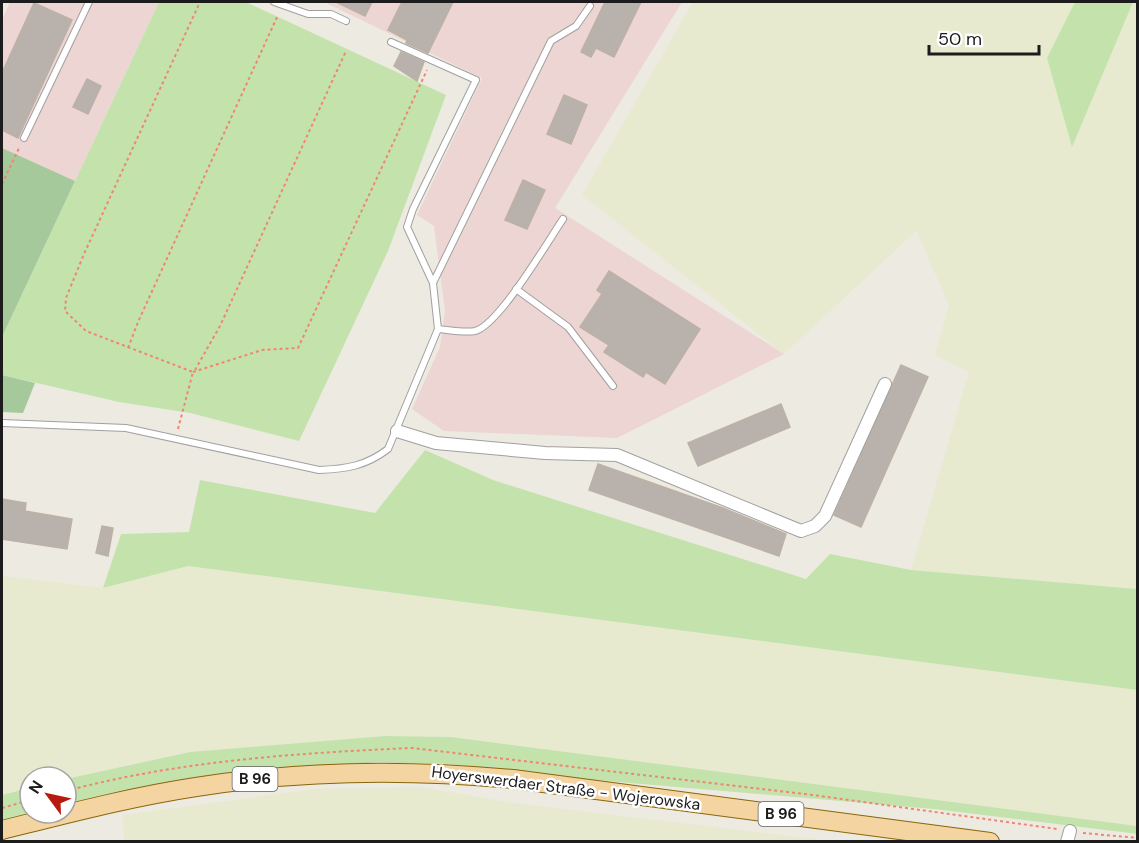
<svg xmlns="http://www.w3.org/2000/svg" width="1139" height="843" font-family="'DM Sans',sans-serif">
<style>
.commercial{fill:#ecd5d2}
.farmland{fill:#e7eacf}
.grass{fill:#c4e3ac}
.forest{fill:#a5c99a}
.building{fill:#b9b2ac;stroke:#bdb1a6;stroke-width:1.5}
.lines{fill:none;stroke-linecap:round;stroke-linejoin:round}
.service-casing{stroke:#a0a0a0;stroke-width:8}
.minor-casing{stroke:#a0a0a0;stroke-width:14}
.primary-casing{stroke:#88660c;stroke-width:20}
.path{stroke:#ee8672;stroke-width:2;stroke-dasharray:3 3;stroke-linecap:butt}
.service{stroke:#fff;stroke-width:6}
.minor{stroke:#fff;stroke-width:12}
.primary{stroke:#f4d4a0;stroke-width:18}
.labels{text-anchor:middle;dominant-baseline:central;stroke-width:5;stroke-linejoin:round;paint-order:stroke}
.shield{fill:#fff;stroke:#606060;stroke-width:1.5}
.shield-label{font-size:15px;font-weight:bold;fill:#1c1c1c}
.street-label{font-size:16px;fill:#1c1c1c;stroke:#fff}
</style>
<rect width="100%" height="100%" fill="#edeae2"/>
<g class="commercial">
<polygon points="10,2 159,2 75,181 2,148 2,20"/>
<polygon points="324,2 682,2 555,208 784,354 617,438 444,431 412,409 440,347 445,311 434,226 417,215 482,78"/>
</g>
<g class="farmland">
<polygon points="693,2 1137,2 1137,589 911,570 969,372 935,355 949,305 916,231 784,354 582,195"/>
<polygon points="187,566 1137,690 1137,826 451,737 385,736 190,752 66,779 30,777 30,788 2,795 2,576 103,588"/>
<polygon points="420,787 513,803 832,841 124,841 123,815 315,789"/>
</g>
<g class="grass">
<polygon points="159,2 246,2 446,95 388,251 299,441 190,413 119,402 2,375 2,337"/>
<polygon points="1075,2 1133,2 1072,147 1047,58"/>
<polygon points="425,450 493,480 806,579 830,554 911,570 1137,589 1137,690 188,566 103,588 121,534 189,532 200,480 375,513"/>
<polygon points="385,736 451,737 1137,826 1138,834 934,809 560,777 448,764 378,762 201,778 130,790 66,806 66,779 190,752"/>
<polygon points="30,788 30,813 41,813 2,823 2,795"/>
</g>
<g class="forest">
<polygon points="2,148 75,181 2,337"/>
<polygon points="2,375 35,383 23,413 2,412"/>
</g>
<g class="building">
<polygon points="336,2 372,2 365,16"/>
<polygon points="402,2 453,2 428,53 406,43 407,40 388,30"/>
<polygon points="605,2 641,2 614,57 596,48 591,57 581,52"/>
<polygon points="34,3 72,20 18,138 2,130 2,73"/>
<polygon points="401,52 424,62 417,81 394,66"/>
<polygon points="87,79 101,86 88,114 73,107"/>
<polygon points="564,95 587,105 571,144 547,134"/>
<polygon points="523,180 545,190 527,229 505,220"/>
<polygon points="609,271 700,329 665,384 646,372 643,377 604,352 609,345 580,327 602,294 597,290"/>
<polygon points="901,365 928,377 861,527 834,515"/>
<polygon points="781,404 790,427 698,466 688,443"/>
<polygon points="598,464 723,508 786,534 779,556 589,490"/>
<polygon points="2,499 26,503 25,511 72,519 67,549 2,539"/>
<polygon points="102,526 113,528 108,556 96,553"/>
</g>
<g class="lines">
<g class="service-casing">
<g id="service">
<polyline points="274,2 308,14 331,14 346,21"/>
<polyline points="391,42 476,80 413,209 407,227 433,283"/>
<polyline points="24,138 89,2"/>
<polyline points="516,289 568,327 613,386"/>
<polyline points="438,329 433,283 551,41 576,26 590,6"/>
<path d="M 2,423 L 126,428 L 319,470 C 346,469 366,466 388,449 L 438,329 C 449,330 465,333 475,331 C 499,325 548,241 563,219"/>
</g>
</g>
<g class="minor-casing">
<g id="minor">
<polyline points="397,431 436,443 545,453 617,455 801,531 815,526 825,516 885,384"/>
<polyline points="1067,842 1070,831"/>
</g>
</g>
<g class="primary-casing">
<path id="primary" d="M 2,830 C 66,814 130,797 196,787 C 302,770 407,769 513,779 L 990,842"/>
</g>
<g class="path">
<polyline points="2,184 20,146"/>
<polyline points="128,348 138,322 278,15"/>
<polyline points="195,370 220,326 346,51"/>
<polyline points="193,372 262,350 298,348 427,70"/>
<polyline points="178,429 193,372 86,331 65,311 66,298 84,254 200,2"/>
<path d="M 66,791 C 178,761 296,753 412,748 L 813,795 L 1057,829"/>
<polyline points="2,808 30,800"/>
<polyline points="1083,833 1138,838"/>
</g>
<use href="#service" class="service"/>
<use href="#minor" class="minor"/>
<use href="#primary" class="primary"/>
</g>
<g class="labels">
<g class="shield">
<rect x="232.5" y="767" width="45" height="24" rx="4.5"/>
<rect x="758.5" y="802" width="45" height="24" rx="4.5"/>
</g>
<g class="shield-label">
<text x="255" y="779">B 96</text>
<text x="781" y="814">B 96</text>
</g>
<g class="street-label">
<text transform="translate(566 788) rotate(7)">Hoyerswerdaer Straße - Wojerowska</text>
</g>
</g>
<rect width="1139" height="843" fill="none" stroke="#1c1c1c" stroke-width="6"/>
<g transform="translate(48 795) rotate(303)"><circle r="28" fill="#ffffff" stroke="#a4a4a4" stroke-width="1.5"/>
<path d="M0-4.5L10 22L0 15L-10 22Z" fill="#b81a10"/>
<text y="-9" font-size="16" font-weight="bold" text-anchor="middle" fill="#1c1c1c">N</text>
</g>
<path d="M929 45v9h110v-9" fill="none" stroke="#1c1c1c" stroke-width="3"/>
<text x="938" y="45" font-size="18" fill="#1c1c1c" stroke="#ffffff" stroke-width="4.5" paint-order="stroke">50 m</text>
</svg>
